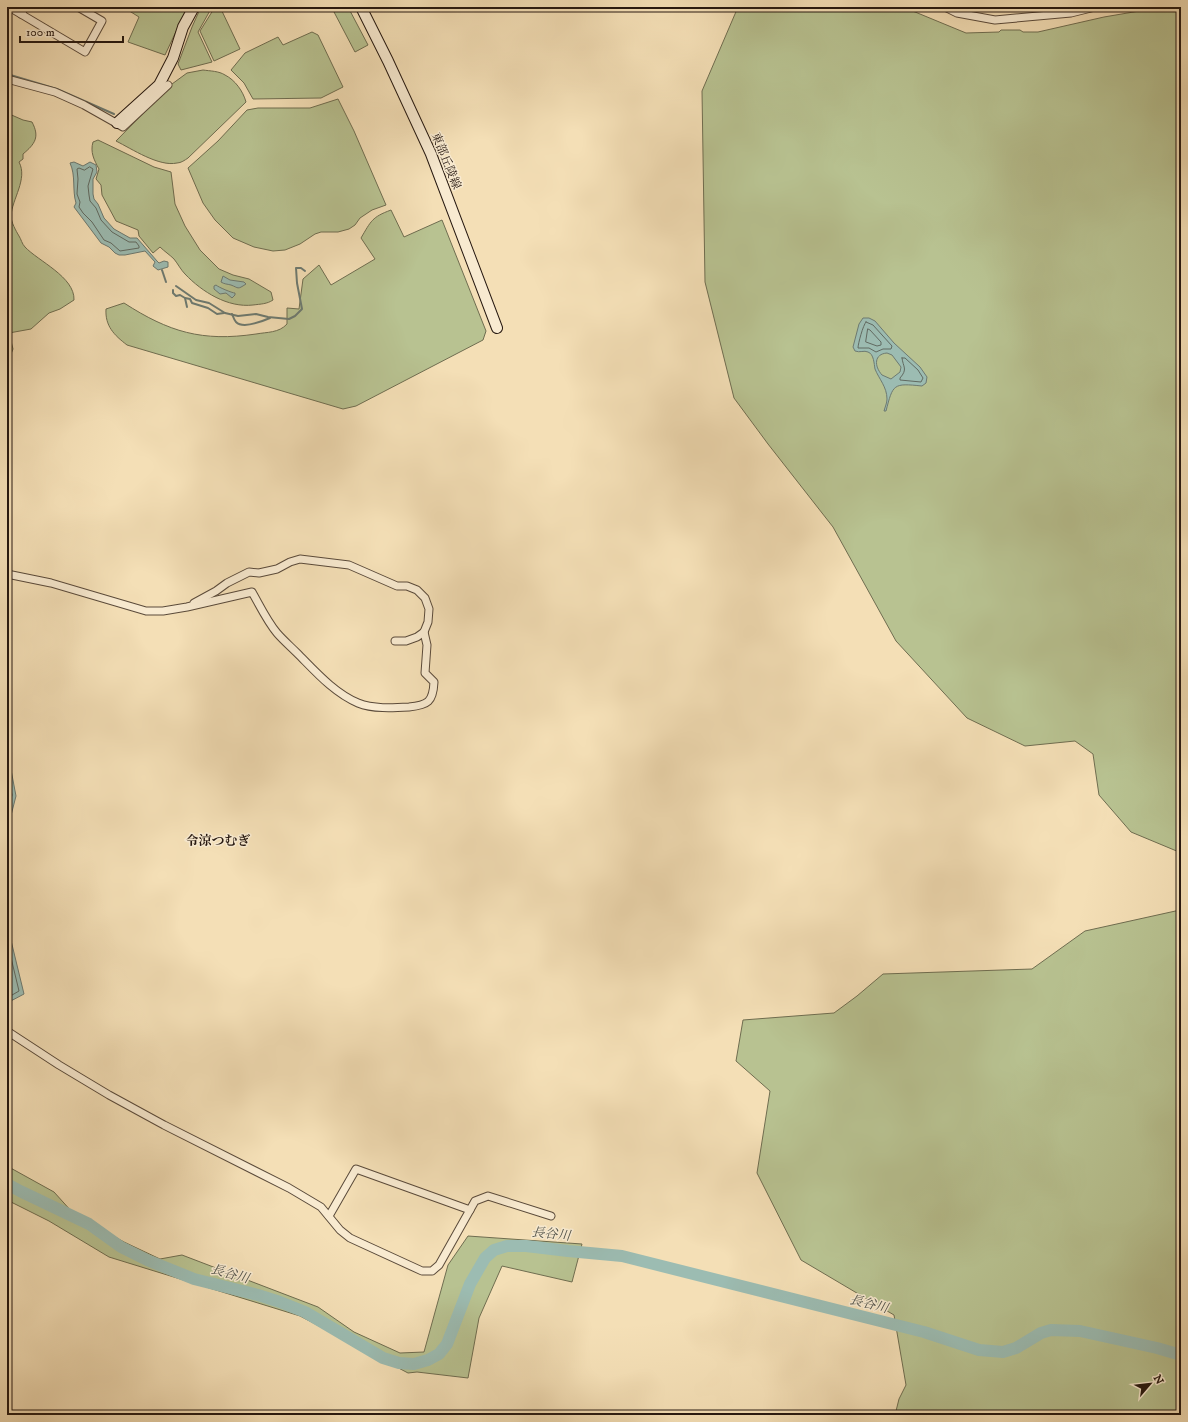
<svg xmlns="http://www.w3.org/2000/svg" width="1188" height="1422" font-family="'IM FELL DW Pica','Noto Serif JP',serif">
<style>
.green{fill:#b8c291;stroke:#6f6d50}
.water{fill:#9cbcb2;stroke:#6d7a71;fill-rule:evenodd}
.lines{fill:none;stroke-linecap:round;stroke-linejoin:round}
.shore{stroke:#616a61;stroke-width:1}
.stream{stroke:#6d7a71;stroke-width:2}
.river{stroke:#9cbcb2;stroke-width:12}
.street-casing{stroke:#5a4a3a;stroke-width:9}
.secondary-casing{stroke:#261810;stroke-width:12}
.street{stroke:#f8ead0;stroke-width:7}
.secondary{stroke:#f8ead0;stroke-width:10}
.labels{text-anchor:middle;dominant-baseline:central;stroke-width:3;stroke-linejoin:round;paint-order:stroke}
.street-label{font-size:12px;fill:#261810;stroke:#f8ead0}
.neighbourhood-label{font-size:13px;font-weight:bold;fill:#261810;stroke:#f8ead0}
.water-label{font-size:13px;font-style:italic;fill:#4f5149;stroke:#f8ead0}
</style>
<rect width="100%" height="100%" fill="#f4dfb6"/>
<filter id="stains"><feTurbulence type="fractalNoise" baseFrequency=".005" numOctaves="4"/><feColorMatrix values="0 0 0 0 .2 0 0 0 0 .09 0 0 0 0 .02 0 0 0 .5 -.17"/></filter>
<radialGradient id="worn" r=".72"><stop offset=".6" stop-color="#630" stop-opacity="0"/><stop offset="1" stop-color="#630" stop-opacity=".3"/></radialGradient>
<g class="green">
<polygon points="123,7 186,7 187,8 165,55 128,42 139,17"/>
<polygon points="201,7 212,7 198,32 212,62 181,70 178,64 192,27"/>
<polygon points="215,7 220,7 240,49 214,61 200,31"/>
<polygon points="340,7 348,7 368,45 355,52 334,12 341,9"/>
<polygon points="738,7 903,7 966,33 999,32 1001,30 1020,30 1023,32 1038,32 1104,17 1163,7 1181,7 1181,1415 895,1415 899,1399 906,1385 894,1315 801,1260 757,1173 770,1091 736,1061 743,1020 834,1013 857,996 883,974 1032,969 1085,931 1180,910 1179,852 1131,832 1099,795 1093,754 1075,741 1025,746 967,718 896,641 833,527 768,444 734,398 705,282 702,91"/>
<polygon points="985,7 1056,7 1012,9"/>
<polygon points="312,32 318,35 343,87 321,98 253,99 244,83 231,70 245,53 278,37 283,45"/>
<path d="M 203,70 C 210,71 219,71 225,75 C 235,80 243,91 246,102 L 188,158 C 185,160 181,163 177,163 C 159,167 132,149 116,141 L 172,84 L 187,73 Z"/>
<polygon points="338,99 354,131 386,205 372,210 360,218 355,225 349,229 338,232 321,232 315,234 300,244 285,250 273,251 254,247 233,238 215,220 203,203 188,168 218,141 247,110 258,108 310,108"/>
<path d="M 7,113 L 23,120 L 32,122 C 40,137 35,144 23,154 L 23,159 L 19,162 C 28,179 12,199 11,216 C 11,222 16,231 19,236 C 21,239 22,244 25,247 C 38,261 75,277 74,300 L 60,309 L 49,313 L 31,329 L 9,333 L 13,349 L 7,364 Z"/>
<path d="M 98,140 L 154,167 L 171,172 L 175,204 L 185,226 L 200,250 L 219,269 L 233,275 L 249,279 L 271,292 L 273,300 C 267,304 261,304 253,305 C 228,308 202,292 185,274 C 181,270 178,264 174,259 C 170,255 164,251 160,247 L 153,253 L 139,236 L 138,230 L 116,221 L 102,195 L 101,185 L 96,179 L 99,169 C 94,160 90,152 93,142 Z"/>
<path d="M 391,210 L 404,237 L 442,220 L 486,331 L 483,340 L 356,406 L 343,409 L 127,345 C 114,335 105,326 106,309 L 124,303 C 169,332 202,342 256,334 C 267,332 279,333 287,324 L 287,308 L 299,309 L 303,279 L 319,265 L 331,285 L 375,259 L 361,238 C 371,221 372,217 391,210 Z"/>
<polygon points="7,1166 54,1192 73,1213 124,1242 160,1259 182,1255 318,1307 354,1332 400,1353 424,1352 448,1265 468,1236 582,1244 572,1282 502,1266 479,1318 468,1378 417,1372 408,1373 300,1316 109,1257 49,1221 7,1200"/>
</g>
<g class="water">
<path d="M 74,162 L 83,166 L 90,162 L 96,165 L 97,172 L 93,179 L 93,194 L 94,199 L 98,204 L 104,218 L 114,229 L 130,238 L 137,238 L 157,261 L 159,263 L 164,261 L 168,262 L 168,267 L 158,270 L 153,266 L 155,262 L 145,251 L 125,255 L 119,255 L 115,253 L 109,247 L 101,243 L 74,207 L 76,203 C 72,190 76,176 70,163 Z"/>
<path d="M 223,276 L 230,280 L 244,282 L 246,284 C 237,290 239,288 231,285 C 227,284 224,284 221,282 Z"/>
<path d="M 216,285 C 218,287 232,293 235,293 L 235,295 L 232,298 L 226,293 L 220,294 L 214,289 L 214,286 Z"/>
<path d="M 863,318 L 869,318 L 875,321 L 894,343 L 920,367 L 927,377 L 926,383 L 922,386 C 893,383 893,384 886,411 L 884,411 C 885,407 887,403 887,399 C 887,387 879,379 875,369 C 874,364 874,354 868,352 C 864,350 860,353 855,351 L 853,347 L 859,324 ZM 887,353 L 892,355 L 901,367 L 900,372 L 891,379 L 882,375 C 874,366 874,354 887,353 Z"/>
<polygon points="8,754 16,796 7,831 7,755"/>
<polygon points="7,924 24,994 7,1003"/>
</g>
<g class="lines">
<g class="shore">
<polygon points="90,167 93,169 88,186 89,195 90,201 96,208 101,220 112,232 129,242 136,242 139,246 139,248 120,251 111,243 104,240 92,222 83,213 79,207 80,202 77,194 78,179 77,169 79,168 84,170"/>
<path d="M 866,322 L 873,325 L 892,346 L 891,349 L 883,349 L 876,352 L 869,348 L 858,348 C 858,344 863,325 866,322 Z"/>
<polygon points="868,329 870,330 881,342 881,345 877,346 866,342"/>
<path d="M 902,358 L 905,358 L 918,370 L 923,378 L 921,382 L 900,380 L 900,378 C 908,369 903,367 902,358 Z"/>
<polyline points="7,769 12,795 7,815"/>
<polyline points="7,941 19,991 7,998"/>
</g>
<g class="stream">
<polyline points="7,74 57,89 114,114"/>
<polyline points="162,270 166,282"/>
<polyline points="176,286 196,300 209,303 225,313 238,316 256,314 268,317 289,319 295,316 302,309 297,283 296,268 301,268 305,271"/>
<polyline points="173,290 173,293 176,296 180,295 185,298 187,307"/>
<polyline points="185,298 190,299 192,303 208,308 217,314 224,313"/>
<path d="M 232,314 C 233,316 234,320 236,322 C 243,329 263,321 270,318"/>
</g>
<polyline class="river" points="7,1184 20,1191 89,1224 121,1247 147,1260 194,1279 258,1295 280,1302 305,1312 383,1358 399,1363 414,1364 428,1360 439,1354 447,1344 470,1284 485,1258 494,1250 507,1246 526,1246 568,1251 622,1256 924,1332 979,1350 1003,1352 1016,1348 1041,1333 1051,1330 1080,1331 1157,1348 1181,1355"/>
<g class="street-casing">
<g id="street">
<polyline points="9,7 85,52 102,21 78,7"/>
<polyline points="945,7 957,13 995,20 1071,13 1095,7"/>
<polyline points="21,14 25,7"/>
<polyline points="7,79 55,92 84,105 123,127 168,85"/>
<path d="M 7,574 L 51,583 L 146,611 L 163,611 L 187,607 L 252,592 C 260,606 267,621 277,633 C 283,640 290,646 297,653 C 315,671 334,693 358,703 C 373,709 392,708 409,707 C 428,705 433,702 434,682 L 425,673 L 427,645 L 424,632"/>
<polyline points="194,603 216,591 227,583 249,572 259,573 277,569 290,562 300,559 349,565 397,586 407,586 417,590 425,598 429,609 428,622 424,632 417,637 406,641 395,641"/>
<polyline points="7,1031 59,1065 109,1095 164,1125 289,1188 321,1207 340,1230 350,1238 422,1271 432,1271 439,1265 475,1201 488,1196 551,1216"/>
<polyline points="329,1216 356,1169 470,1210"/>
</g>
</g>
<g class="secondary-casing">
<g id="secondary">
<polyline points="361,7 388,61 431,154 497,328"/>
<polyline points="117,123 159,85 173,58 183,27 194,7"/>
</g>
</g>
<use href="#street" class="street"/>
<use href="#secondary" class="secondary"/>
</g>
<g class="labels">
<g class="street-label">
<text transform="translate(446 161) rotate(68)">東部丘陵線</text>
</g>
<g class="neighbourhood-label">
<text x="218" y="841">令涼つむぎ</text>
</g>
<g class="water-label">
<text transform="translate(551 1234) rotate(6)">長谷川</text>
<text transform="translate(230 1274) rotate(15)">長谷川</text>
<text transform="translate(869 1304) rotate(14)">長谷川</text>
</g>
</g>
<rect width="1188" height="1422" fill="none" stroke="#f4dfb6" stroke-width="24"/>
<rect x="8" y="8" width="1172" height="1406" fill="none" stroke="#261810" stroke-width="2"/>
<rect x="12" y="12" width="1164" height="1398" fill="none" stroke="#261810"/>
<g transform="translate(1150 1384) rotate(62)" stroke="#f8ead0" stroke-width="3" paint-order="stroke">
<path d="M0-3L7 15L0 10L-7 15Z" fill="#261810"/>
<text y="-6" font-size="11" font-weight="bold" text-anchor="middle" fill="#261810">N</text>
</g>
<path d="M20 36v6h103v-6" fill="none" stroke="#261810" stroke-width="2"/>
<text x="26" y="36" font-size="12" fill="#261810" stroke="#f8ead0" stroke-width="3" paint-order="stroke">100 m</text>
<rect width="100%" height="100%" filter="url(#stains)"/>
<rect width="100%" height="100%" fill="url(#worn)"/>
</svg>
